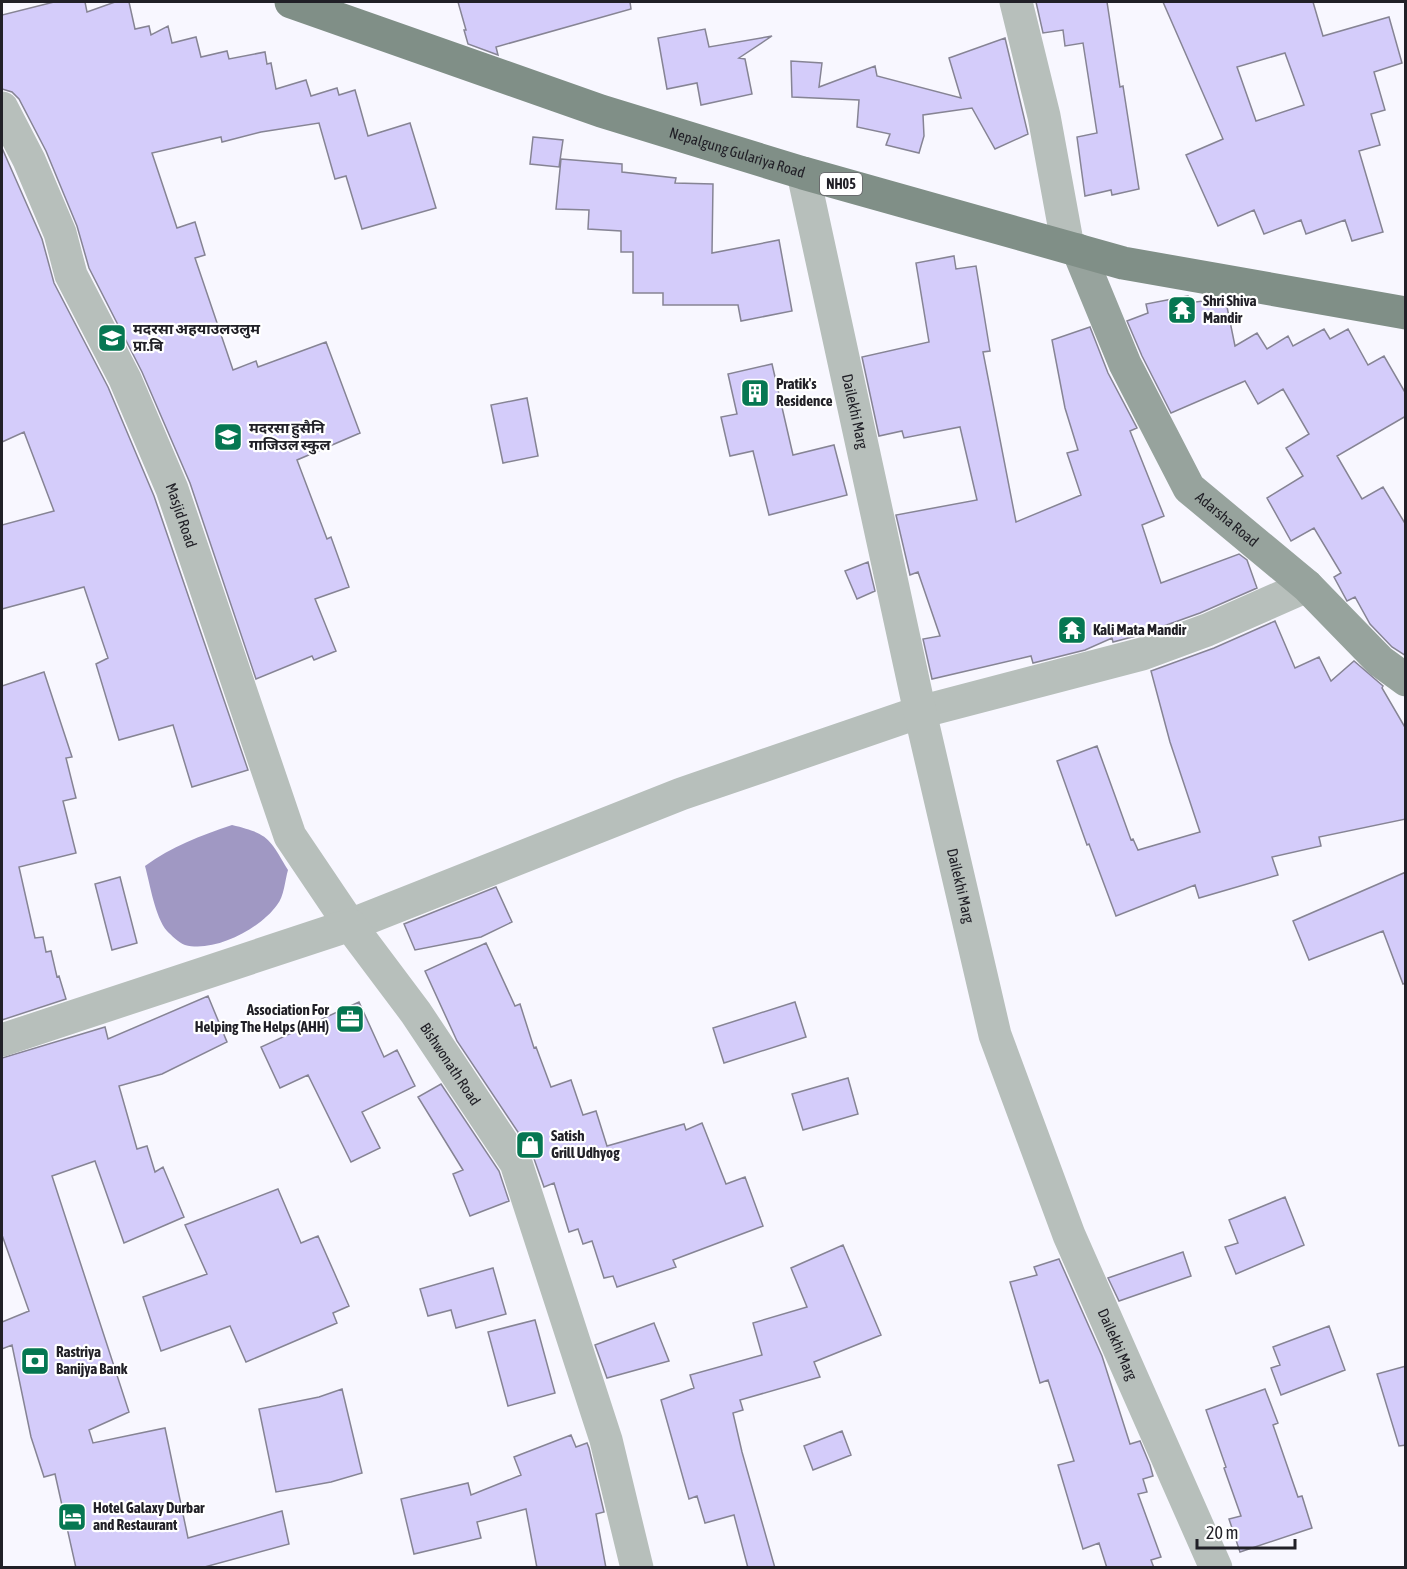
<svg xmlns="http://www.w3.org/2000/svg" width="1407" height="1569" font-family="'Asap Condensed','Noto Sans Devanagari',sans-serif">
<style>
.water{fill:#a098c3}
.building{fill:#d4ccfa;stroke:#868494;stroke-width:1.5;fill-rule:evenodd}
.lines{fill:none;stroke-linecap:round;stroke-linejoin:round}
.minor{stroke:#b7bfbb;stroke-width:33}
.secondary{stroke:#97a39d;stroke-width:33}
.primary{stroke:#808f87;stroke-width:33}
.labels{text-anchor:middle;stroke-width:4.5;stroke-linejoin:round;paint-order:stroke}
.shield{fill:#fff;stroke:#646368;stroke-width:1.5}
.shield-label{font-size:14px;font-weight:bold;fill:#212027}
.street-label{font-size:15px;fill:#212027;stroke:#fff}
.poi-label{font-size:15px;font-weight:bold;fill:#212027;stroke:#fff;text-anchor:start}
</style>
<rect width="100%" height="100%" fill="#f8f7ff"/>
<path class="water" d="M232,825C269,834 269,838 288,870C285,880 284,897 277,905C260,929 214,953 185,945C179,943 171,935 167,931C155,917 150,884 145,866C172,846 200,836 232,825Z"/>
<path class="building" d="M54,2H85L87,12L115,2H129L135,29L149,26L151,35L168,26L172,43L196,37L201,57L227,51L229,59L265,52L267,64L271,63L276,89L306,80L311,96L337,88L339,95L355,90L368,136L410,123L436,208L362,229L346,176L335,179L319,123L261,132L222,142L221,137L152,153L177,228L195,222L205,255L195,258L233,370L256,361L258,367L326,342L360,433L297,460L327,539L331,537L349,587L315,599L336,651L314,660L312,656L256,679L190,483L142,372L89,268L77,226L46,151L19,99L12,92L2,89V15Z
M458,2H630L631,9L496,47L498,55L468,44L464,30H466Z
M1036,2H1107L1120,87L1123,86L1139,189L1112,195L1111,190L1085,196L1077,137L1097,133L1083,43L1065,46L1063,30L1043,33Z
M1163,2H1313L1323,36L1389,17L1402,63L1374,72L1385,110L1371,114L1380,145L1359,151L1383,232L1352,241L1345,220L1306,234L1301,220L1264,234L1254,210L1218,226L1186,155L1223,139ZM1285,53L1304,105L1256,121L1237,67Z
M705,29L709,47L772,36L739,58L745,59L752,94L701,105L697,83L667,89L658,38Z
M1005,38L1028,134L995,149L972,108L923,115L924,136L919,153L886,145L890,134L857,127L859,100L792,97L791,61L822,63L819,87L875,66L877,76L961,98L949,58Z
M533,137L563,140L559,167L530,164Z
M2,148L42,239L54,283L108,387L154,496L248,770L192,787L173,725L119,740L96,664L108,658L84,587L2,609V525L54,511L24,432L2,442Z
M561,159L622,164V172L676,178L675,183L713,184L712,253L779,240L792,311L741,321L738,305H663V293H633V252H621V231L588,229L589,210L556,209Z
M954,256L956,269L976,266L990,351L983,352L1016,522L1081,495L1067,453L1078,450L1065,408L1052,340L1090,327L1108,373L1137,428L1130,431L1164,516L1142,525L1161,583L1239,554L1247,560L1257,588L1200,613L1136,636L1113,642L1112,638L1085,650L1033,663L1031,656L932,679L923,639L940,636L918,572L910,575L896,515L977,500L960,427L904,438L902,431L879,436L862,357L929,342L916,263Z
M1188,296L1189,303L1210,300L1226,302L1235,346L1257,333L1267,349L1288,336L1293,346L1324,329L1330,339L1348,329L1368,365L1384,356L1406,394V416L1337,456L1362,499L1383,487L1406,525V656L1392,647L1370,624L1355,597L1347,601L1334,577L1341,573L1314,528L1291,541L1267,498L1303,476L1286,448L1309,434L1283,389L1258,404L1245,381L1171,413L1142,356L1127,321L1148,313L1146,304Z
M772,364L793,455L834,445L847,495L769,515L753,451L730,456L721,417L737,414L728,374Z
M527,398L538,456L503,463L491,405Z
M868,562L875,591L857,599L845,571Z
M1275,621L1295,668L1319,657L1331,681L1354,661L1383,686L1382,688L1406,729V819L1319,837L1321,846L1272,857L1278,875L1199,898L1195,885L1116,916L1089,844L1087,845L1057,761L1097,746L1131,840L1133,839L1138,850L1200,832L1170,742L1151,671L1214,648Z
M44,672L72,757L66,758L76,798L63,801L76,853L19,867L35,938L43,937L46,952L51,951L57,977L59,976L66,999L2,1020V686Z
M1406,872V983L1403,984L1383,931L1309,960L1293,921Z
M120,877L137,943L112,950L95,884Z
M496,887L512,922L481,937L415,950L404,924Z
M486,943L515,1006L520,1004L534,1048L536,1047L551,1087L571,1080L583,1115L596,1111L607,1146L684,1124L686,1130L702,1123L726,1184L745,1177L763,1226L673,1260L676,1267L617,1287L613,1276L604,1278L592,1241L583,1244L578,1229L569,1232L554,1183L544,1187L532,1153L457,1041L425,971Z
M208,996L227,1042L162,1074L119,1086L137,1149L147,1146L155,1172L163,1167L184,1217L124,1243L95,1161L52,1176L129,1412L89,1430L93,1443L165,1428L188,1538L282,1511L289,1544L201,1568H76L55,1474L44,1477L31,1437L12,1345L2,1349V1322L29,1311L2,1235V1058L105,1027L108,1039Z
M359,1002L384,1057L397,1050L415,1086L362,1112L380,1148L351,1162L308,1075L280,1088L261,1047Z
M795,1002L806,1037L724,1063L713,1028Z
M848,1078L858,1114L803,1130L792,1094Z
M441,1084L499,1171L509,1201L470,1216L453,1174L463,1170L418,1097Z
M278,1189L301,1243L318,1236L349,1306L333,1313L337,1323L246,1362L230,1326L161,1351L143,1297L207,1274L185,1225Z
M1285,1197L1304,1245L1236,1274L1225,1247L1238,1243L1229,1220Z
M843,1245L881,1335L814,1362L820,1377L740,1400L743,1410L733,1413L742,1452L775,1568H748L734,1515L705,1523L697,1496L689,1499L661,1400L694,1388L690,1375L762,1355L753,1323L807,1307L791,1268Z
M1183,1252L1191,1276L1119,1301L1108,1278Z
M1059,1259L1102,1356L1130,1444L1140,1441L1150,1465L1153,1476L1143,1479L1147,1492L1138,1494L1161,1557L1151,1560L1154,1568H1107L1099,1543L1083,1549L1058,1465L1074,1461L1048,1380L1040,1383L1010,1282L1037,1275L1034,1267Z
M493,1268L506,1314L456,1328L451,1310L428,1316L420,1289Z
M535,1320L555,1393L508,1406L488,1332Z
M654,1323L669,1361L607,1378L595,1345Z
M1329,1326L1345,1370L1281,1395L1271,1368L1280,1365L1273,1347Z
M1406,1366V1445L1399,1446L1377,1374Z
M342,1389L362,1473L331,1482L276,1492L259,1409L319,1397Z
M1265,1389L1278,1423L1273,1425L1298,1497L1302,1496L1312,1528L1240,1552L1229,1519L1241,1516L1224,1468L1226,1467L1206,1410Z
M842,1431L851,1455L813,1470L804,1446Z
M571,1435L576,1447L587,1443L589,1448L604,1512L596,1514L606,1568H537L526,1509L477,1522L481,1538L414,1554L401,1499L468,1483L471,1495L521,1475L514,1457Z"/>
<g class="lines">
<g class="minor">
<path d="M1016,2L1044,116L1068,247"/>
<path id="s1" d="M2,108L29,160L60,233L71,275L125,379L172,489L290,836L350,925L681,794L920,712L1142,654L1207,630L1307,586"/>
<path id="s2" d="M803,173L920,712L995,1035L1069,1235L1216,1568"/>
<path id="s3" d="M2,1040L350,925L416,1013L516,1163L606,1440L637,1568"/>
</g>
<path class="secondary" id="s4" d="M1078,250L1125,364L1189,488L1307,586L1380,661L1406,680"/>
<path class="primary" id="s5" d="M291,2L601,111L803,173L1123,263L1406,313"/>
</g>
<defs>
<g id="temple-square" transform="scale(1.5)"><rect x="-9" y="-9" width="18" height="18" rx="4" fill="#067752" stroke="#fff"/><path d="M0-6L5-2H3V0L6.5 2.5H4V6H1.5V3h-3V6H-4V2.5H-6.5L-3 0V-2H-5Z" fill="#fff"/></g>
<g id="school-square" transform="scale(1.5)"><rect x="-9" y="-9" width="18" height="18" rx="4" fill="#067752" stroke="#fff"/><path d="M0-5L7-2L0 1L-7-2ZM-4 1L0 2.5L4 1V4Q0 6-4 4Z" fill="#fff"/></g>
<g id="building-square" transform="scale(1.5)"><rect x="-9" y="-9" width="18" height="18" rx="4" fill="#067752" stroke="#fff"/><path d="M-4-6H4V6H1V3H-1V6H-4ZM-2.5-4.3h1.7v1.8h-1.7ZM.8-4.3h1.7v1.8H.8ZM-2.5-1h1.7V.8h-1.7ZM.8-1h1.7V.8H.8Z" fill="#fff"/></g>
<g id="office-square" transform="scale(1.5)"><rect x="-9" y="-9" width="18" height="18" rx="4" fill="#067752" stroke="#fff"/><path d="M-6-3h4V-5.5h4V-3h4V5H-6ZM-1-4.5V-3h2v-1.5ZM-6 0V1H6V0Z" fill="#fff"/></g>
<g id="shop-square" transform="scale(1.5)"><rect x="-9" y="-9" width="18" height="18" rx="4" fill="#067752" stroke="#fff"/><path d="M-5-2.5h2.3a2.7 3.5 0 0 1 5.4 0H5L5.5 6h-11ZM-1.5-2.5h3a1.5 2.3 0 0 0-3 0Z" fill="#fff"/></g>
<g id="bank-square" transform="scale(1.5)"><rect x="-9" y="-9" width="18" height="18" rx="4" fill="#067752" stroke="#fff"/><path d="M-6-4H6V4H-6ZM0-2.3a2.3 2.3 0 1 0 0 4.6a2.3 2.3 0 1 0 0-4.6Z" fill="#fff"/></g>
<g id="hotel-square" transform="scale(1.5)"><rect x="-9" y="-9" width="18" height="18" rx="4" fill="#067752" stroke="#fff"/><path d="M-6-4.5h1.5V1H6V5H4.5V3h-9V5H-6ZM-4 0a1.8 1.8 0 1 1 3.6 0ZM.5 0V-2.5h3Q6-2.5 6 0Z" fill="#fff"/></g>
</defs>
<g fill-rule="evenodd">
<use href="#temple-square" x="1182" y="310"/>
<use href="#school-square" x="112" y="338"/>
<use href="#building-square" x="755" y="393"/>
<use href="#school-square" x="228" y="437"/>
<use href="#temple-square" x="1072" y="630"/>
<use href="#office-square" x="350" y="1019"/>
<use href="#shop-square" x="530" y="1145"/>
<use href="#bank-square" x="35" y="1361"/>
<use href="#hotel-square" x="72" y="1517"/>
</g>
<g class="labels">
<rect class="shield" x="820" y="173" width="42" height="22" rx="4.5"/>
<g class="shield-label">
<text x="841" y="189">NH05</text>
</g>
<g class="street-label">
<text dy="5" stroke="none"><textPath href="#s5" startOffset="471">Nepalgung Gulariya Road</textPath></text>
<text dy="5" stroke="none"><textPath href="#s2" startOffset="244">Dailekhi Marg</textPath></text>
<text dy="5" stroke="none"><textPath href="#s1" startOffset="446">Masjid Road</textPath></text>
<text dy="5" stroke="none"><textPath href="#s4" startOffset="312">Adarsha Road</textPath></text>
<text dy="5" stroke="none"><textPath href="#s2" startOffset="730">Dailekhi Marg</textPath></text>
<text dy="5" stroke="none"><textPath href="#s3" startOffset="538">Bishwonath Road</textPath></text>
<text dy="5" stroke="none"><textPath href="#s2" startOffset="1216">Dailekhi Marg</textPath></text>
</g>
<g class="poi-label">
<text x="1203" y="306">Shri Shiva<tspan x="1203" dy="17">Mandir</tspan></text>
<text x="133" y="334">मदरसा अहयाउलउलुम<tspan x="133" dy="17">प्रा.बि</tspan></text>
<text x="776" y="389">Pratik's<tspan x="776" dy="17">Residence</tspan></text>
<text x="249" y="433">मदरसा हुसैनि<tspan x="249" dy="17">गाजिउल स्कुल</tspan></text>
<text x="1093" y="635">Kali Mata Mandir</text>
<text x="329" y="1015" text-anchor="end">Association For<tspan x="329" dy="17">Helping The Helps (AHH)</tspan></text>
<text x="551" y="1141">Satish<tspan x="551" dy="17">Grill Udhyog</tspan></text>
<text x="56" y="1357">Rastriya<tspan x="56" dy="17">Banijya Bank</tspan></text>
<text x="93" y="1513">Hotel Galaxy Durbar<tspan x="93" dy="17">and Restaurant</tspan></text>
</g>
</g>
<rect width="1407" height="1569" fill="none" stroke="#212027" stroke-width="6"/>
<path d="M1197 1539v9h98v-9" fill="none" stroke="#212027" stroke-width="3"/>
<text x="1206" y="1539" font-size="18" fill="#212027" stroke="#ffffff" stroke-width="4.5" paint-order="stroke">20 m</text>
</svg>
